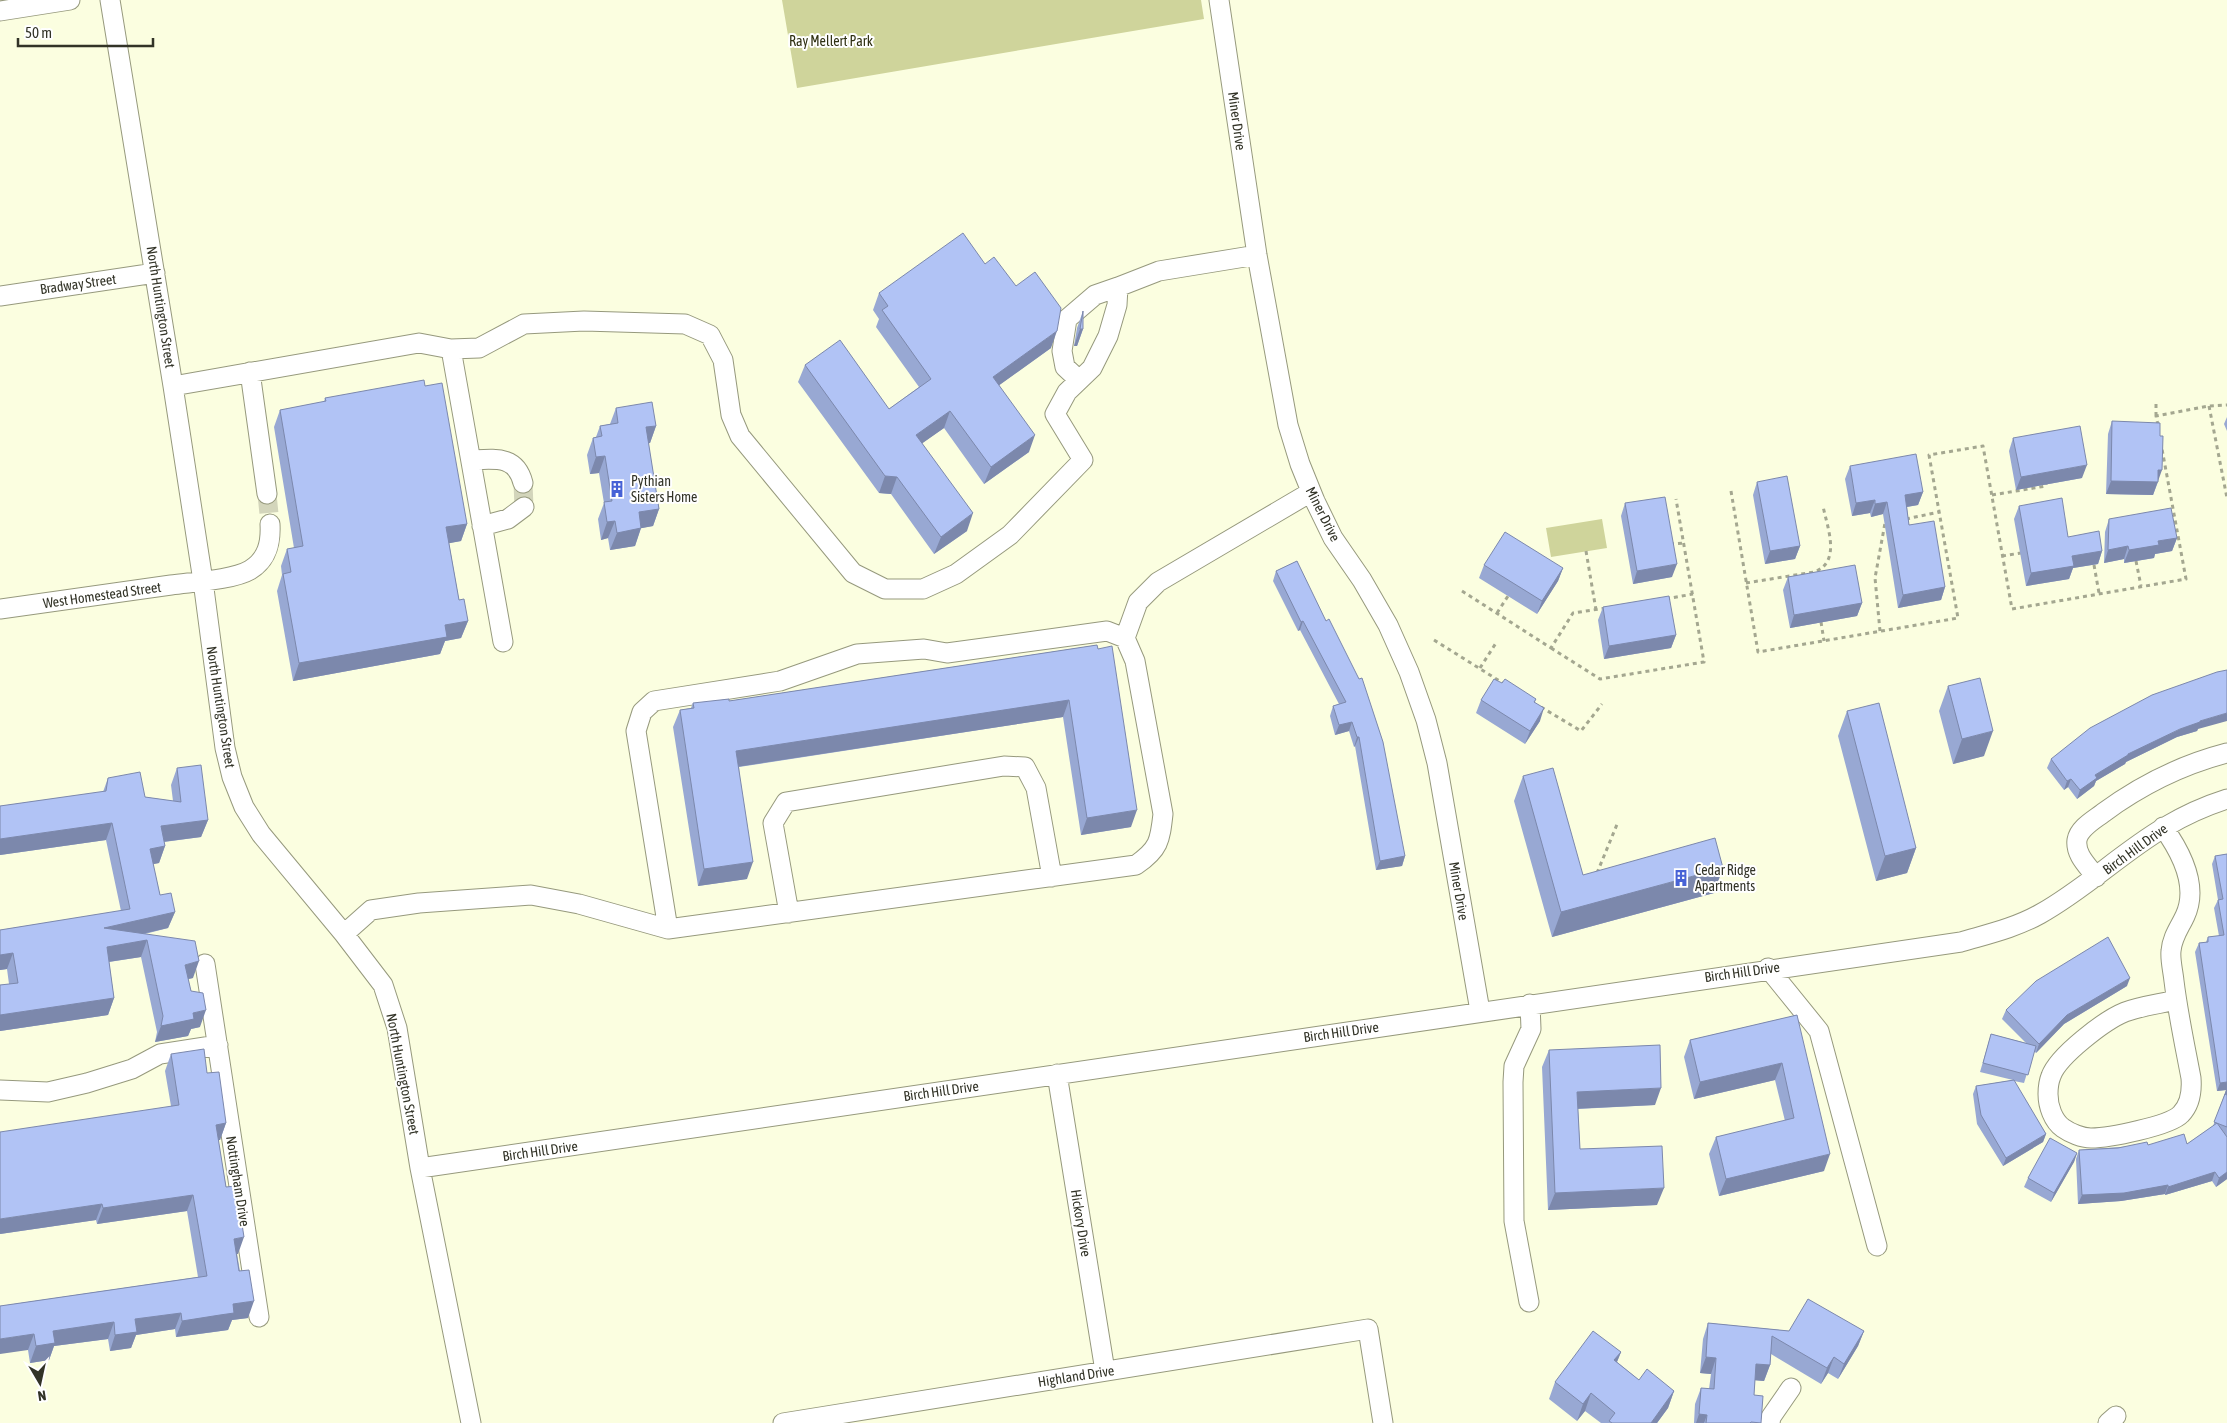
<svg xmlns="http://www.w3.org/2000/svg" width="2227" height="1423" font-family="'Asap Condensed',sans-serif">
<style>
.green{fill:#cfd49b}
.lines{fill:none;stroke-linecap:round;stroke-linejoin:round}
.minor-tunnel{stroke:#d3d5bb;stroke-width:19;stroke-dasharray:19 9;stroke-linecap:butt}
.minor-casing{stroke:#96997d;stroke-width:21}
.path{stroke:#a4a790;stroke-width:3;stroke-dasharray:4 4;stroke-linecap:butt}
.minor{stroke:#fff;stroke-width:19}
.wall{fill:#98a8d3}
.shaded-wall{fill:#7c88ac}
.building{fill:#b1c3f5;stroke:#7c88ac}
.labels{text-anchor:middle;stroke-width:4;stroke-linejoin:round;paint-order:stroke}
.park-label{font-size:14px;fill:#2f3012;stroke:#fff}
.street-label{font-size:14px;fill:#323327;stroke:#fff}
.poi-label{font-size:14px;fill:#323327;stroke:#fff;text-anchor:start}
</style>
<rect width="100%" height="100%" fill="#fbfee0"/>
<path class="green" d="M782,0H1201L1204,19L797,88Z
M1602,519L1607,548L1551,557L1546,528Z"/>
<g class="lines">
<path class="minor-tunnel" d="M523,483L524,507
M267,494L270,524"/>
<g class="minor-casing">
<path id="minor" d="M110,0L173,386L203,581L225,748L232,777L244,807L261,834L344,934L383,985L397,1028L420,1168L471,1423
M1219,0L1257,255L1288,425L1300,464L1315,501L1333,538L1362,580L1388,625L1409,672L1426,720L1437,763L1480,1011
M0,11L70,0
M0,296L155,273
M451,349L503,642
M250,372L267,494
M1079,380L1065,367L1062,351L1067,319L1095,295L1118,287
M173,386L419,343L451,349L479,348L524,324L584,321L685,324L710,335L723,360L731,415L740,436L853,573L885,589H923L956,574L1010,535L1083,460L1055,414L1067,392L1092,368L1108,336L1117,305L1118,287L1159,271L1257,255
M471,460C495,459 516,455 523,483
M482,526L508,519L524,507
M0,609C57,601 114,593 171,585C192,582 233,580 250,570C268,559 271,542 270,524
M1125,638L1138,602L1158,582L1311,492
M2163,827C2181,852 2199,886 2185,916C2180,927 2172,937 2171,951C2170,960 2173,971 2174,981C2178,1014 2185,1046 2191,1078C2192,1091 2191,1104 2181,1114C2170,1126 2108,1138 2091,1138C2082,1138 2070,1133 2063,1128C2053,1121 2048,1106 2048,1094C2048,1088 2049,1081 2051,1076C2058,1056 2105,1020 2125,1012C2141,1006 2159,1004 2176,1000
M2096,877C2088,866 2075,855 2077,840C2079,828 2094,820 2103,813C2141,785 2181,765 2227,753
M789,913L773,823L786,802L1004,766L1025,767L1036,788L1052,877
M344,934L371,910L419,903L531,895L579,904L668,929L1136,865C1159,849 1160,841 1163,814L1135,661L1125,638L1107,631L947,653L924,649L857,654L780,681L654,701L642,712L636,731L668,929
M205,964L259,1317
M1768,968L1819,1031L1877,1246
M1057,1074L1105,1371
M0,1090L48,1092L87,1083L132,1069L160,1054L218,1045
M420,1168L1961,942C1988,934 2015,928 2040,914C2085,889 2121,853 2165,827C2185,815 2205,806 2227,799
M1529,1302L1514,1221L1513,1082L1514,1066L1531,1029L1530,1004
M783,1423L1368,1329L1383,1423
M1770,1423L1771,1417L1791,1388
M2108,1423L2116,1416"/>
</g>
<path class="path" d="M2209,406L2227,498
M2156,416V400
M2158,425L2156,416L2209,406L2227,405
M1731,491L1758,652L1958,618L1929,455L1983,446L2012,609L2186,579L2162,449
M1992,495L2046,486V484
M1906,519L1939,512
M1670,544L1684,543
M1586,551L1596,610
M2002,556L2021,553
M2136,561L2141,586
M2094,565L2099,593
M1746,583L1814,572C1842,562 1827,527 1823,506
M1462,591L1551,648L1573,613L1606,608
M1666,599L1693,594
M1497,613L1508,596
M1821,622L1824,641
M1880,631L1875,578L1885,523
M1434,640L1506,685
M1551,648L1600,679L1704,662L1676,499
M1480,668L1496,643
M1541,707L1581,731L1602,704
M1597,873L1618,822"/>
<use href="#minor" class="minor"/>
</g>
<path class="wall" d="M985,264L1051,348L999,385L1029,452L984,484L944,428L922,443L967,531L934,554L891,494L879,493L798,382L805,365L889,409L919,387L876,327L879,319L873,310L879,293Z
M1083,311V329L1077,346H1074L1077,328Z
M425,386L467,524L461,541L449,543L459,600L468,621L461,638L445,641L440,654L293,681L277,591L282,575L281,566L287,549L294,548L274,427L280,410L324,402L325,398Z
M616,408L656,426L650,443H648L659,509L653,526L641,528L635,546L610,550L608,538L601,540L598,519L604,503L599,473L590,474L587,455L593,438L596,437L600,426L610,424Z
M2227,417V431L2224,424Z
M2112,421L2160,436L2158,482L2153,495L2106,494L2108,434Z
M2013,438L2082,478L2016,490L2009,451Z
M1850,466L1923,492L1918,505L1907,507L1909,525L1945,587L1941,600L1898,608L1883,514L1871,517L1870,513L1852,516L1845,479Z
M1757,482L1800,546L1795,559L1765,564L1753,495Z
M1625,503L1672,577L1633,584L1621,516Z
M2019,506L2068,537L2102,551L2098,564L2073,568L2069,579L2026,586L2014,519Z
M2109,519L2177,538L2172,551L2155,554L2154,558L2124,563V559L2104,563L2105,532Z
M1297,561L1405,856L1402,866L1376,870L1355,746L1354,747L1349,731L1335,735L1330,716L1333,706L1339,704L1300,630L1298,631L1273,581L1276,571Z
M1484,565L1563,568L1558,581L1537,614L1479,578Z
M1788,577L1862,603L1857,616L1790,628L1783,590Z
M1603,607L1676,635L1671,648L1604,659L1598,620Z
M1097,645L1131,827L1081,835L1063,717L739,767L747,879L698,886L673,727L680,710L691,708L693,703L729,701Z
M1502,683L1536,699L1535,702L1540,721L1525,744L1476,713L1481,700Z
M1948,686L1984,756L1953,764L1939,711Z
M1847,711L1916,848L1907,873L1876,881L1838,736Z
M2198,729L2197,731L2177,737L2126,762L2125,764L2096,781L2094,786L2077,799L2068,787L2064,790L2047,768L2051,759Z
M177,768L208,820L201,837L164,842L165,846L159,863L153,864L160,895L175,912L168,928L145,934L193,978L188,979L200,1027L191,1029L188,1036L155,1042L157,1032L141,957L109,962L114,998L108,1015L0,1031V985L9,984L7,969L0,970V930L121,911L106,840L0,855V806L103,792L108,778L145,797L173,801L171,785Z
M1523,776L1583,875L1714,893L1552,937L1514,801Z
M2227,854V1137L2226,1136L2227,1179L2216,1187L2212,1181L2165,1195V1194L2121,1201L2078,1204L2076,1159L2079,1150L2148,1145L2187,1144L2213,1126L2226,1090L2217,1091L2195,952L2199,943L2206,942L2208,937L2219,936L2214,908L2218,900L2212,864L2215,856Z
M2127,986L2064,1024L2036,1053L2034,1051L2024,1083L2014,1081L2046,1134L2043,1142L2003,1166L1977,1124L1973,1094L1976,1086L2013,1080L1980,1072L1991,1034L2026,1043L2002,1019L2006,1010Z
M1797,1015L1824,1171L1719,1196L1709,1154L1716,1137L1785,1121L1775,1080L1694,1099L1684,1057L1690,1040Z
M1549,1050L1655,1105L1578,1109L1580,1149L1657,1205L1548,1210L1542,1067Z
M171,1054L207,1073L226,1123L220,1140H218L238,1254H237L248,1318L232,1320L228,1330L214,1332L176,1337L175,1329L136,1335L131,1348L110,1351L108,1339L54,1346L49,1360L30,1363L28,1350L0,1306L198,1277L187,1211L97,1224L96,1220L0,1234L171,1106L165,1071Z
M2077,1153L2074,1162L2051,1202L2024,1187L2028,1178Z
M1708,1323L1789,1331H1864L1858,1346L1838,1379L1828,1373L1821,1384L1771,1354L1770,1365L1764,1381L1755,1380L1754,1395L1761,1423H1694L1695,1404L1701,1388L1709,1389L1711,1374L1700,1373L1703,1339Z
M1621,1352L1617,1362L1639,1380L1674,1391L1668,1408L1657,1423H1601L1585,1411L1577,1421L1549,1399L1555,1382Z"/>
<path class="shaded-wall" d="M1080,329H1083L1077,346H1074Z
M1057,331L1051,348L987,394L993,377Z
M950,411L944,428L910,452L916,435Z
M656,426L650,443L639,445L646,427Z
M1035,435L1029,452L984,484L991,467Z
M605,456L599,473L590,474L596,457Z
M2087,465L2082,478L2016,490L2021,477Z
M2158,470H2162L2153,495L2106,494L2111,481Z
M885,476L897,477L891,494L879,493Z
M1923,492L1918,505L1900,508L1905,495Z
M1875,500L1870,513L1852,516L1856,503Z
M1887,502L1883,514L1871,517L1875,504Z
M659,509L653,526L632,530L639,512Z
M973,513L967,531L934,554L941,537Z
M615,521L608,538L601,540L607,522Z
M467,524L461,541L440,545L446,527Z
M641,528L635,546L610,550L617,533Z
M2177,538L2172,551L2155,554L2154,558L2124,563L2129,550L2158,541Z
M1800,546L1795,559L1765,564L1770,551Z
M2128,546L2124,559L2104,563L2108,550Z
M2102,551L2098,564L2073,568L2069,579L2026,586L2031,573L2072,556Z
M1677,564L1672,577L1633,584L1637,571Z
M1563,568L1558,581L1537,614L1542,601Z
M1945,587L1941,600L1898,608L1903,595Z
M1862,603L1857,616L1790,628L1794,615Z
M468,621L461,638L445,641L440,654L293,681L299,663L445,625Z
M1303,621L1300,630L1298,631L1301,622Z
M1676,635L1671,648L1604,659L1609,646Z
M1069,700L1063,717L730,768L736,751Z
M1544,708L1540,721L1525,744L1530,731Z
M2227,713V721L2198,729L2197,731L2177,737L2126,762L2125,764L2096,781L2094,786L2077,799L2080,790L2095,775L2128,754L2180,729L2200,721Z
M1352,722L1349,731L1335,735L1339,725Z
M1993,731L1984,756L1953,764L1962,739Z
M1357,737H1359L1355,746L1354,747Z
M2071,779L2068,787L2064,790L2067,781Z
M1137,810L1131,827L1081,835L1087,818Z
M208,820L201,837L154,843L161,826Z
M112,823L106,840L0,855V839Z
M165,846L159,863L144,866L150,849Z
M1916,848L1907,873L1876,881L1885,856Z
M1405,856L1402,866L1376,870L1380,861Z
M753,862L747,879L698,886L704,869Z
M1723,868L1714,893L1552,937L1561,912Z
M175,912L168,928L98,944L104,928Z
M147,940L141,957L101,963L107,947Z
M13,953L7,969L0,970V955Z
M199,961L193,978L179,981L185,965Z
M2130,978L2127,986L2064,1024L2036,1053L2039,1044L2067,1015Z
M114,998L108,1015L0,1031V1015Z
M206,1010L200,1027L191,1029L188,1036L155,1042L161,1026L193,1013Z
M1782,1063L1775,1080L1694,1099L1700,1082Z
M2227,1082V1096H2224L2226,1090L2217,1091L2220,1083Z
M1661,1088L1655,1105L1571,1109L1577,1092Z
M226,1123L220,1140L210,1141L216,1125Z
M2046,1134L2043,1142L2003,1166L2006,1158Z
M2077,1153L2074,1162L2051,1202L2054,1193Z
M1830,1154L1824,1171L1719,1196L1726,1179Z
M2215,1172L2212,1181L2165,1195L2168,1187Z
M2227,1172V1179L2216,1187L2219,1178Z
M2168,1185L2165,1194L2121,1201L2078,1204L2082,1195Z
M1664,1188L1657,1205L1548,1210L1555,1193Z
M193,1195L187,1211L97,1224L103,1208Z
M102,1204L96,1220L0,1234V1219Z
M244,1237L238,1254L228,1255L234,1239Z
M254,1301L248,1318L232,1320L228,1330L176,1337L182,1321L233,1304Z
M181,1313L175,1329L136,1335L131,1348L110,1351L115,1335L135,1319Z
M114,1322L108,1339L54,1346L49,1360L30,1363L36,1346L53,1331Z
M1864,1331L1858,1346L1838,1379L1844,1364Z
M34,1334L28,1350L0,1354V1339Z
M1621,1352L1614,1369V1360Z
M1706,1357L1716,1358L1711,1374L1700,1373Z
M1834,1357L1828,1373L1821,1384L1827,1368Z
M1756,1364L1770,1365L1764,1381L1751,1380Z
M1674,1391L1668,1408L1657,1423H1651Z
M1591,1393L1585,1411L1577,1421L1583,1404Z
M1699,1414L1707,1415L1704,1423H1696Z"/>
<path class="building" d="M963,233L985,264L994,257L1016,286L1035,272L1061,308L1057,331L993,377L1035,435L991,467L950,411L916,435L973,513L941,537L897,477L885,476L805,365L840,340L889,409L931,379L882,310L888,306L879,293Z
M1083,311V329H1080Z
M424,380L425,386L442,383L467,524L446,527L459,600L464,599L468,621L445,625L447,637L299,663L283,574L291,572L287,549L303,546L280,410L326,401L325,398Z
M652,402L656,426L646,427L659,509L639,512L641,528L617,533L615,521L607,522L604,502L612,501L605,456L596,457L593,438L602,436L600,426L618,423L616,408Z
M2112,421L2160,423V436H2163L2162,470H2158V482L2111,481Z
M2080,426L2087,465L2021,477L2013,438Z
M1916,454L1923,492L1905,495L1909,525L1934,521L1945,587L1903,595L1887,502L1875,504V500L1856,503L1850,466Z
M1787,476L1800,546L1770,551L1757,482Z
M1665,497L1677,564L1637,571L1625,503Z
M2062,498L2068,537L2099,531L2102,551L2072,556L2074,566L2031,573L2019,506Z
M2171,508L2177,538L2158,541L2159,545L2129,550L2128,546L2108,550L2109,519Z
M1505,532L1563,568L1542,601L1484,565Z
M1297,561L1326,621L1329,619L1359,679L1362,678L1383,742L1405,856L1380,861L1359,737H1357L1352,722L1339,725L1333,706L1346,702L1303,621L1301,622L1276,571Z
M1855,565L1862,603L1794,615L1788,577Z
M1669,596L1676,635L1609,646L1603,607Z
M1097,645L1098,649L1112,646L1137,810L1087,818L1069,700L736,751L753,862L704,869L680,710L694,708L693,703L729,699V701Z
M2227,670V713L2200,721V722L2180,729L2128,754V755L2095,775L2097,778L2080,790L2071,779L2067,781L2051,759L2090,728L2152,695L2217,672Z
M1980,678L1993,731L1962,739L1948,686Z
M1494,679L1502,683L1505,679L1536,699L1534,702L1544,708L1530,731L1481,700Z
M1879,703L1916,848L1885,856L1847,711Z
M201,765L208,820L161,826L165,846L150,849L160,895L171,893L175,912L104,928L195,941L199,961L185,965L191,991L203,993L206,1010L193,1013L194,1019L161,1026L163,1016L147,940L107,947L114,998L0,1015V985L18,983L13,953L0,955V930L130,909L112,823L0,839V806L106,791L108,778L140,772L145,797L181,802L177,768Z
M1553,768L1583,875L1715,838L1723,868L1561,912L1523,776Z
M2227,854V1082L2220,1083L2199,943L2208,942V937L2224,935L2218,900L2223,899L2215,856Z
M2108,937L2130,978L2067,1015L2039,1044L2006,1010L2036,981Z
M1797,1015L1830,1154L1726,1179L1716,1137L1794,1118L1782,1063L1700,1082L1690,1040Z
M1991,1034L2036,1046L2028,1075L1983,1063Z
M1660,1045L1661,1088L1577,1092L1580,1149L1662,1146L1664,1188L1555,1193L1549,1050Z
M204,1049L207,1073L219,1072L226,1123L216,1125L226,1187L236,1186L244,1237L234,1239L239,1271L249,1270L254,1301L233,1304L234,1313L220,1315L182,1321L181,1313L135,1319L137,1332L115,1335L114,1322L53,1331L55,1343L36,1346L34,1334L0,1339V1306L207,1276L193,1195L103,1208L102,1204L0,1219V1132L179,1105L171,1054Z
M2014,1080L2046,1134L2006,1158L1981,1115L1976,1086Z
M2225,1094L2227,1095V1127L2214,1122Z
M2217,1123L2227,1137V1172L2219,1178L2215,1172L2168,1187V1185L2124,1193L2082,1195L2079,1150L2118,1148L2147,1142L2148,1145L2184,1134L2187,1144Z
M2050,1138L2077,1153L2054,1193L2028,1178Z
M1808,1299L1864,1331L1844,1364L1834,1357L1827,1368L1772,1336L1770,1365L1756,1364L1754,1395L1763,1396L1761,1423L1751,1422L1750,1423H1706L1707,1415L1699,1414L1701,1388L1714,1389L1716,1358L1706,1357L1708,1323L1789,1331Z
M1593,1331L1621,1352L1614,1360L1639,1380L1647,1369L1674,1391L1651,1423H1612L1609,1421L1615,1413L1591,1393L1583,1404L1555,1382Z"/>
<defs>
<g id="building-bare" transform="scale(1.35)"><path d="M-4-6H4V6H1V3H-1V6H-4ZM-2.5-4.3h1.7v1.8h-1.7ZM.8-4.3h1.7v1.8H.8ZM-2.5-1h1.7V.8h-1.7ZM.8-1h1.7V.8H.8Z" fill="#4762d6" stroke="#fff" stroke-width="2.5" paint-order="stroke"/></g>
</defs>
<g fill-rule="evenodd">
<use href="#building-bare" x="617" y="489"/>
<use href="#building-bare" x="1681" y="878"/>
</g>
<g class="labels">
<g class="park-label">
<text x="831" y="46">Ray Mellert Park</text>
</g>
<g class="street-label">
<text transform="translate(1237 121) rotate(82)" y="5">Miner Drive</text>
<text transform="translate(78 284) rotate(-8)" y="5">Bradway Street</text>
<text transform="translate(161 307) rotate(81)" y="5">North Huntington Street</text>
<text transform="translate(1323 514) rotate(63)" y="5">Miner Drive</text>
<text transform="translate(102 595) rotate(-8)" y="5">West Homestead Street</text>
<text transform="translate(221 707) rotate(81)" y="5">North Huntington Street</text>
<text transform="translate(2135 849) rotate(-36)" y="5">Birch Hill Drive</text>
<text transform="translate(1459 891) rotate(80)" y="5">Miner Drive</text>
<text transform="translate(1742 972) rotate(-8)" y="5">Birch Hill Drive</text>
<text transform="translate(1341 1032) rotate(-8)" y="5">Birch Hill Drive</text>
<text transform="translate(403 1074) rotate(79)" y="5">North Huntington Street</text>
<text transform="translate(941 1091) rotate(-8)" y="5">Birch Hill Drive</text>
<text transform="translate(540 1151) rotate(-8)" y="5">Birch Hill Drive</text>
<text transform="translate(238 1181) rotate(81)" y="5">Nottingham Drive</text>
<text transform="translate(1081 1223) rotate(81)" y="5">Hickory Drive</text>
<text transform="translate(1076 1376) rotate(-9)" y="5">Highland Drive</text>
</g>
<g class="poi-label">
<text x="631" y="486">Pythian<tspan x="631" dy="16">Sisters Home</tspan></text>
<text x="1695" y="875">Cedar Ridge<tspan x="1695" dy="16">Apartments</tspan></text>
</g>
</g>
<g transform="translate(40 1383) rotate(171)" stroke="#ffffff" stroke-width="4" paint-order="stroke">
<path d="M0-4L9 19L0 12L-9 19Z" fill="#323327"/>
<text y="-8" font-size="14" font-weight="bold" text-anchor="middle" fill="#323327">N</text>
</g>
<path d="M18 38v8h135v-8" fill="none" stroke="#323327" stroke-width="2.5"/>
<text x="25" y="38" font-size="15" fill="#323327" stroke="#ffffff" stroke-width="4" paint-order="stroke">50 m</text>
</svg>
